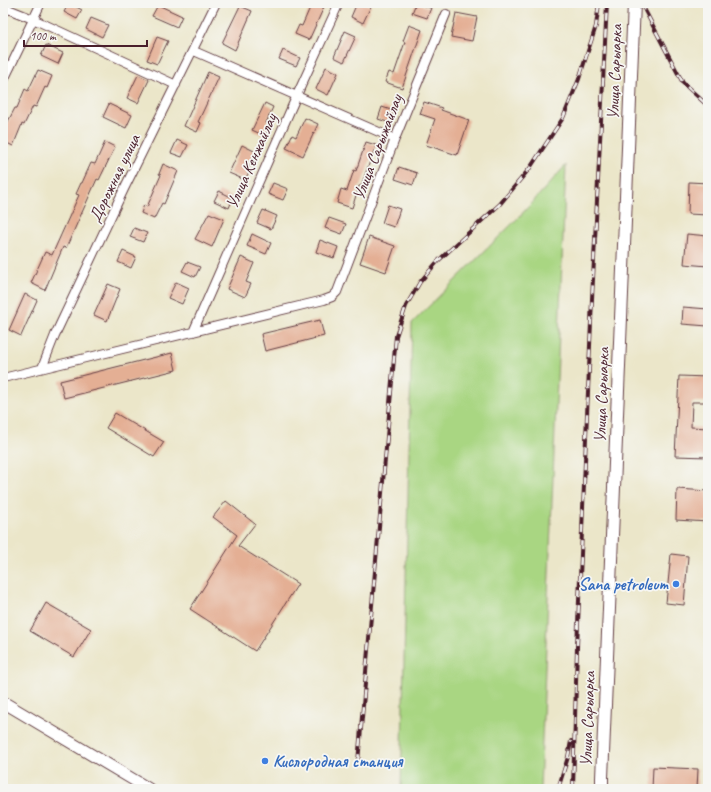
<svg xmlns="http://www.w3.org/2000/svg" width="711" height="792" font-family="Caveat,sans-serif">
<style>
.green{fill:#a9d682;stroke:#7a7a56}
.building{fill:#e4af94}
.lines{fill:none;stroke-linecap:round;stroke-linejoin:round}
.minor-casing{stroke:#623d43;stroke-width:10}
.tertiary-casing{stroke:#623d43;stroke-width:13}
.secondary-casing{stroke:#623d43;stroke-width:14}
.minor{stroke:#fff;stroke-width:8}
.tertiary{stroke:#fff;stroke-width:11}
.secondary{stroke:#fff;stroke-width:12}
.rail-casing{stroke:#4a1f2b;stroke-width:4}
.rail{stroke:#f6f6f2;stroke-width:2.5;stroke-dasharray:8;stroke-linecap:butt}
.shop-dot{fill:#3f7fe0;stroke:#f6f6f2;stroke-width:1.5}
.labels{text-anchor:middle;stroke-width:3.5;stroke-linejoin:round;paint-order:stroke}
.street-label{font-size:17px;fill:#4a1f2b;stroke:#f6f6f2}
.shop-label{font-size:17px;font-weight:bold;fill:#366cbe;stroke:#f6f6f2;text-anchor:end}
</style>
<rect width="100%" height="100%" fill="#f6f6f2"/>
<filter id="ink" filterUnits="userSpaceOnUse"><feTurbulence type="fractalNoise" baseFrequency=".025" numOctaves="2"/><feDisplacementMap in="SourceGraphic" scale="8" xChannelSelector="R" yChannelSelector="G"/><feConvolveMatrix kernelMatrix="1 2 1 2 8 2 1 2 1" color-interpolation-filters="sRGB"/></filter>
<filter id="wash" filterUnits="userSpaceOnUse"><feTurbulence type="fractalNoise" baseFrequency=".012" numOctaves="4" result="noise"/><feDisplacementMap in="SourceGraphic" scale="16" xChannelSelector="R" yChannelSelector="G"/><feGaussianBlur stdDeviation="0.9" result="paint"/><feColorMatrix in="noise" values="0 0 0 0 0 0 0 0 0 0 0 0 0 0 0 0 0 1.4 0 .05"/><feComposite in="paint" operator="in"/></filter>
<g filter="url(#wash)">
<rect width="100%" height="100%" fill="#ebe6c9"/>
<path class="green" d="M566,165L540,789H401L412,323L520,216Z"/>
<g id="blocks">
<path class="building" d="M69,3L82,10L77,19L64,12Z
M312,3H316L324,7L309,40L295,34L299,25L302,26Z
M357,3H364L371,6L363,23L351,17Z
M416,3L431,8L427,18L412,13Z
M158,5L182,16L177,27L152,16Z
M240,6L252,11L235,50L222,43Z
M456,13L477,17L472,41L451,37Z
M91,18L108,25L102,37L86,29Z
M409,25L422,30L402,88L385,82L389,72L394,74L405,42L403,41Z
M345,31L356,36L344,62L334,57Z
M157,37L168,41L157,64L147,60Z
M46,45L63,53L58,64L41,56Z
M283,50L300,58L296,66L279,59Z
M326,67L338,73L328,95L316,89Z
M38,70L52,76L47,88L45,87L36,107L33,106L24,125L22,124L13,146L3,141V131L15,108H17L25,89L28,91Z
M208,72L219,77L198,122L201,123L197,132L184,126Z
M138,75L149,80L138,103L127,98Z
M424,102L442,108L441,110L469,120L457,155L426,145L435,119L420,114Z
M265,103L273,107L266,123L270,125L265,136L252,130Z
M109,104L132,115L126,128L103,117Z
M382,107L394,111L390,123L378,119Z
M305,118L318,124L303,156L286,148L292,135L296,137Z
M177,140L188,145L182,157L171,153Z
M105,142L115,147L99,180L97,179L66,248L63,247L45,290L31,283L45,252L52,255L79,195L76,194L81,183H82L91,163L95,164Z
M366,142L376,145L361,186H359L352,208L337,203L341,189L347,191L354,170L356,171Z
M242,145L256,152L247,171L249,172L245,180L229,173Z
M163,164L178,171L164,204L162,203L154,219L141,213L144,205L147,207L161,175L159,174Z
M399,167L417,173L413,185L395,179Z
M689,182L708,183V215L688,214Z
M273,183L288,189L283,200L268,194Z
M219,191L233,198L229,208L214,201Z
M388,205L400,209L394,227L382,223Z
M263,210L277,216L271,229L257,223Z
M209,213L224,219L212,247L195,239Z
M329,218L346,224L342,234L325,228Z
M134,228L147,233L143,242L130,237Z
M252,234L271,243L266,254L247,246Z
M687,234L708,236V266L684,264Z
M369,237L395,246L386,272L360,263Z
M320,240L338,247L334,258L316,252Z
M123,251L136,257L131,268L118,262Z
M241,257L254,263L246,282L251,284L245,297L227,289Z
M187,262L200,267L195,277L182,271Z
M176,282L189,288L182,304L168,298Z
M108,284L120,289L107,321L94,315Z
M25,294L37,300L21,336L9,330Z
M683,307L708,309V326L682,324Z
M320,320L324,336L265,351L261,334Z
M172,353L176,370L64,398L60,381Z
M679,376L708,377V402H692L691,427L708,428V457L675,456Z
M115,413L164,442L154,457L106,428Z
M677,489L708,491V522L676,520Z
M226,501L255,524L238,546L298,584L255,651L190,609L237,535L213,517Z
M671,554L688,556L684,605L666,603Z
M46,603L91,629L74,657L30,631Z
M653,767L698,769L697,789H652Z"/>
</g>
</g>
<g filter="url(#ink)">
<use href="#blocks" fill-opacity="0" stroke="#623d43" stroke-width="1"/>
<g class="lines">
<g class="minor-casing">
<path id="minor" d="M3,7L33,19L176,85
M194,51L395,139
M3,82L41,3
M193,332L297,95L339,3
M42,368L55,335L124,189L216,3
M3,378L324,300L332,297L337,292L395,139L446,14"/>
</g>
<g class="tertiary-casing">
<path id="tertiary" d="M3,702L149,789"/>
</g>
<g class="secondary-casing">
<path id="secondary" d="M602,789V778L634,3"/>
</g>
<use href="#minor" class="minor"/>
<use href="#tertiary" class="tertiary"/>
<use href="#secondary" class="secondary"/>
<g class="rail-casing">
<path id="rail" d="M641,3L683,83L708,106
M358,762L396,336L406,306L420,282L438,261L500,204L530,168L563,118L579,79L596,26L599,3
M558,789L568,757L571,741
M573,789L577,647L592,299L607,3"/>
</g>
<use href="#rail" class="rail"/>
</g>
</g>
<g class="shop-dot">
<circle cx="676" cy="584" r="4"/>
<circle cx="265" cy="761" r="4"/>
</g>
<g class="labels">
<g class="street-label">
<text transform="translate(614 72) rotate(-88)" y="6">Улица Сарыарка</text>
<text transform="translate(377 147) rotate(-69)" y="6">Улица Сарыжайлау</text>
<text transform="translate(251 161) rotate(-66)" y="6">Улица Кенжайлау</text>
<text transform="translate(114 178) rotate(-64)" y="6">Дорожная улица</text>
<text transform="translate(601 395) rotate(-88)" y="6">Улица Сарыарка</text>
<text transform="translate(587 719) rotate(-88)" y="6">Улица Сарыарка</text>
</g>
<g class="shop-label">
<text x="668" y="590">Sana petroleum</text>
<text x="273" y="767" text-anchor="start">Кислородная станция</text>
</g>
</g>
<rect width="711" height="792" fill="none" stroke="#f6f6f2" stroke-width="16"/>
<path d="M24 40v6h123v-6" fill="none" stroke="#4a1f2b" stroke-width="2"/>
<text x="30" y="40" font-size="12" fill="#4a1f2b" stroke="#f6f6f2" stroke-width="3" paint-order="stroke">100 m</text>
</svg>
